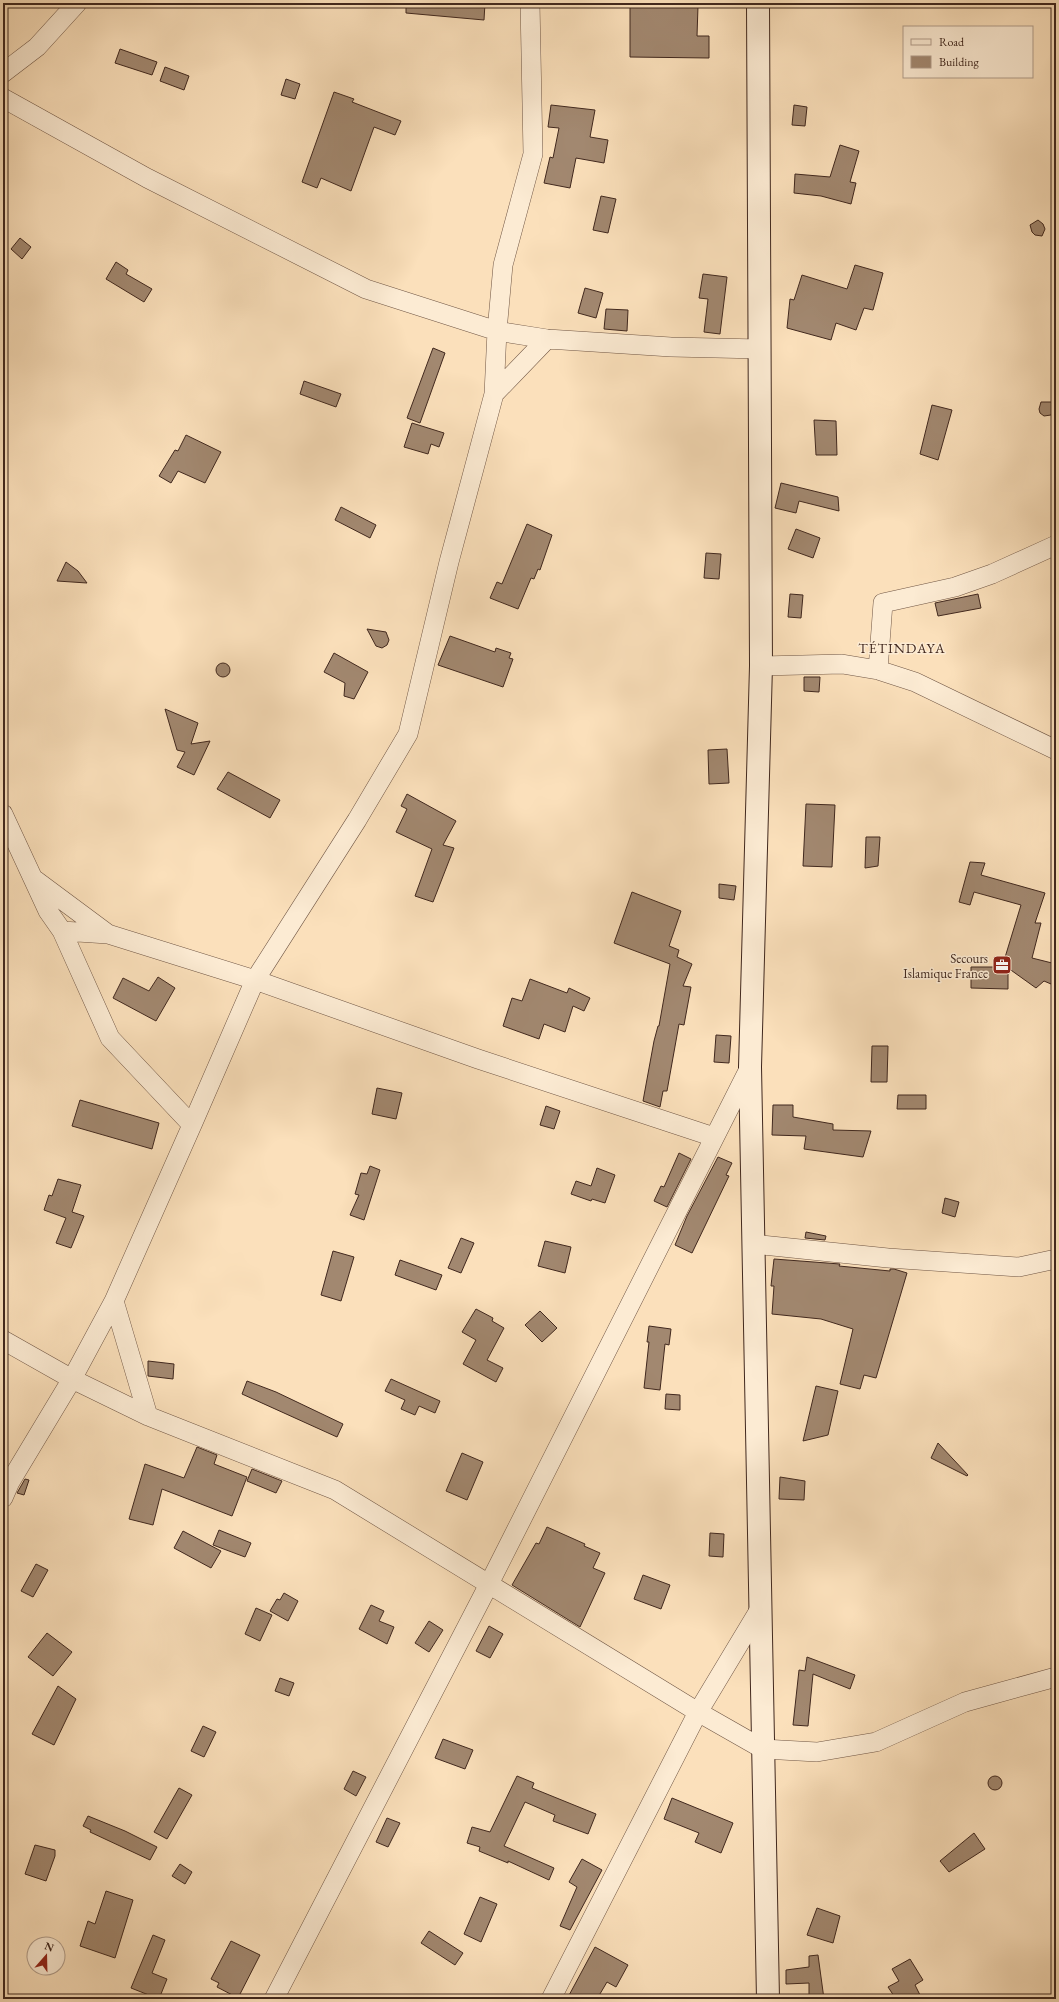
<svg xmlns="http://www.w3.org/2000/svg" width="1059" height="2002" font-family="'EB Garamond',serif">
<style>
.building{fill:#a28870;stroke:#41281e}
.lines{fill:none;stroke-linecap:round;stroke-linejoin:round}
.street-casing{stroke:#705645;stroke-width:20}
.secondary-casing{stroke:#41281e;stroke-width:24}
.street{stroke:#fcebd3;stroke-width:19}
.secondary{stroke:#fcebd3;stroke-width:22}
.labels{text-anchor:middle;stroke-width:3;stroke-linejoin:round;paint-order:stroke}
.poi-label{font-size:13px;fill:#41281e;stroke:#fcebd3;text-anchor:end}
.neighbourhood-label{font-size:14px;letter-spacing:1px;fill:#41281e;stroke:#fcebd3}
</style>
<rect width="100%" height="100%" fill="#fbe0bb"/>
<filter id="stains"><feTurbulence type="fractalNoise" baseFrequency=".005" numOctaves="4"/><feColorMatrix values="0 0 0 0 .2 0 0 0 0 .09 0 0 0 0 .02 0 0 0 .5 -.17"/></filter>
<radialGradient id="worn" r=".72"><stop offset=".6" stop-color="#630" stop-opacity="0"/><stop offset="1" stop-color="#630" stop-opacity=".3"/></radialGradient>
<path class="building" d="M406,3H485L484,20L406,13Z
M630,5L698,6L697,36H709V58L630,57Z
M120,49L157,62L152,75L115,63Z
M165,67L189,76L184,90L160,81Z
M286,79L300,84L295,99L281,95Z
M334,92L354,99L352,102L401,121L395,135L374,127L351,191L321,178L317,188L302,182Z
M551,105L595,110L590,137L608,140L604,163L576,158L570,188L544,183L550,157L553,158L559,128L548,127Z
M794,105L807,107L805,126L792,125Z
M840,145L859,151L850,182L856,183L851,204L821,196L794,193L795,174L830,177Z
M601,196L616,199L608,233L593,230Z
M1038,220L1043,224L1045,229L1042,236L1035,235L1032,232L1030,225Z
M20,238L31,247L22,259L11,249Z
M116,262L128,270L126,274L152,289L144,302L106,279Z
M855,265L883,273L873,310L864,308L856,330L836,323L831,340L787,328L790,299L794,300L802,275L847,289Z
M703,274L727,277L720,334L704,332L708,299L699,298Z
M585,288L603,293L596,318L578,313Z
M606,309L628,310L627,331L604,329Z
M433,348L445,353L420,423L407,418Z
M304,381L341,394L336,407L300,394Z
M1041,402H1055L1051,415L1044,416L1040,413L1039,409Z
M932,405L952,410L938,460L920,454Z
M814,420L836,421L837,455H816Z
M412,423L444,433L439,447L431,444L428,454L404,447Z
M186,435L221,452L205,483L178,471L171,483L159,476L175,450L178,451Z
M781,483L838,497L839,511L799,501L796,513L775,508Z
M341,507L376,525L370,538L335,520Z
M527,524L552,535L540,570L538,569L534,579L531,578L518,609L490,598L497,582L502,584Z
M796,529L820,538L813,558L788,549Z
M706,553L721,554L719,579L704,578Z
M66,562L78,571L87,583L57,581Z
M790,594L803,595L801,618L788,617Z
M978,594L981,608L938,616L935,603Z
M367,629L386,632L389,640L387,645L382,648L376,646Z
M450,636L495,652L496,648L511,653L509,658L513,659L503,687L438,665Z
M334,653L368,672L354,699L344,696L345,683L324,672Z
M216 670a7 7 0 1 1 14 0a7 7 0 1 1-14 0Z
M804,677H820L819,692L804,691Z
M165,709L198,723L191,744L210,741L194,775L177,767L185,752L177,750Z
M727,749L729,783L709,784L708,750Z
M228,772L280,800L270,818L217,789Z
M407,794L456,821L443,845L454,848L433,902L415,896L432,849L396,832L407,809L401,806Z
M806,804L835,805L832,867L803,866Z
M866,837H880L878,866L865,868Z
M970,862L985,863L981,875L1045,893L1035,923H1041L1032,958L1056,964V974L1051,984L1044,981L1036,988L1008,968V989L971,988V967H1008L1003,964L1021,905L974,892L970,905L959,902Z
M719,884L736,886L734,900L719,898Z
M632,892L681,911L669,946L679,950L677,957L692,964L683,986L691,987L684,1025L679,1024L667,1091H663L660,1107L643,1101L654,1041L658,1026H659L670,964L614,943Z
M158,977L175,988L156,1021L113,998L123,978L149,991Z
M530,979L567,993L569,988L590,998L584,1011L573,1006L565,1032L544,1024L539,1039L503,1026L512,998L522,1001Z
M716,1035L731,1036L729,1063L714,1062Z
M872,1046H888L887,1082H871Z
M377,1088L402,1093L396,1119L372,1114Z
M898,1095H926V1109H897Z
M80,1100L159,1123L152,1149L72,1126Z
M773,1105H793V1117L833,1124V1130L871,1131L863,1157L804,1149L806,1136L772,1135Z
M546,1106L560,1111L554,1129L540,1125Z
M679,1153L691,1159L667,1207L654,1201L661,1186L664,1187Z
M718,1157L732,1163L726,1175L729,1176L692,1253L675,1245L687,1216Z
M370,1166L380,1170L364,1220L350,1215L359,1195L355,1194L361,1173L367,1174Z
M597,1168L615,1175L605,1203L592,1199L591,1201L571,1194L576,1181L591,1186Z
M58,1179L81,1185L72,1212L84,1216L71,1248L56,1243L66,1218L44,1210L49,1195L52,1196Z
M945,1198L959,1202L955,1217L942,1213Z
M806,1232L826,1236L825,1240L805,1238Z
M461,1238L474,1243L461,1273L448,1268Z
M545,1241L571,1247L565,1273L538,1266Z
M333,1251L354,1257L341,1301L321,1295Z
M774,1259L840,1264L839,1266L890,1271V1269H894L907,1273L876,1378L864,1375L860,1389L840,1384L853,1329L821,1319L772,1314L774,1286H771Z
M400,1260L442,1275L436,1290L395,1275Z
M476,1309L493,1318L492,1321L504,1328L487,1360L503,1368L496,1382L463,1364L476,1340L462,1332Z
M540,1311L557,1328L542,1342L525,1325Z
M649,1326L671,1329L669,1345L665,1344L660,1390L644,1388L649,1342H647Z
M148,1361L174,1364L173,1379L148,1376Z
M391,1379L440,1401L435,1413L419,1406L415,1415L401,1409L405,1400L385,1391Z
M247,1381L276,1392L343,1424L337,1437L242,1394Z
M816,1386L838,1391L828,1435L803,1441Z
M666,1394L680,1395V1410L665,1409Z
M938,1443L968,1475L967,1476L931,1458Z
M197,1447L217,1455L214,1464L247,1477L232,1516L162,1489L153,1525L129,1519L145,1464L184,1478Z
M462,1453L483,1462L467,1500L446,1491Z
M252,1469L282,1481L276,1493L247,1481Z
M780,1477L805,1481L804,1500L779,1499Z
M25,1479L29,1480L24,1495L17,1493Z
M547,1527L585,1544L584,1546L600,1553L593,1568L605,1573L580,1627L512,1585L536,1543L539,1544Z
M219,1530L251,1543L245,1557L213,1545Z
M183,1531L221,1551L211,1568L174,1548Z
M710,1533L724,1534L723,1557L709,1556Z
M36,1564L48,1570L33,1597L21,1591Z
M643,1575L670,1585L661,1609L634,1599Z
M284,1593L298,1601L288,1621L270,1611L277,1599L280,1600Z
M371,1605L384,1611L379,1621L394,1627L387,1644L359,1629Z
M256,1608L272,1615L260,1641L245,1634Z
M429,1621L443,1630L429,1652L415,1643Z
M489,1626L503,1634L490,1658L476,1651Z
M47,1633L72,1652L53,1676L28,1657Z
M807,1657L855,1675L850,1689L813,1674L808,1726L793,1725L799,1670L805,1671Z
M280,1678L294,1683L289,1696L275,1691Z
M58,1686L76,1699L54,1745L32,1734Z
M203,1726L216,1732L204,1757L191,1751Z
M443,1739L473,1750L465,1769L435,1758Z
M353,1771L366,1777L356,1796L344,1789Z
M988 1783a7 7 0 1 1 14 0a7 7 0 1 1-14 0Z
M517,1776L534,1783L532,1788L596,1814L588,1834L553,1821L555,1815L525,1802L504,1846L554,1868L549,1880L508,1861V1863L479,1851L480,1847L467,1843L472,1827L490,1832Z
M179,1788L192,1795L167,1839L154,1832Z
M672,1798L733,1823L721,1853L695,1842L699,1833L664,1819Z
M88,1816L125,1831L157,1847L150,1860L90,1832L91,1830L83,1826Z
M387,1818L400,1823L388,1847L376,1842Z
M974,1833L985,1849L949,1872L940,1861Z
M35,1845L55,1850V1856L46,1881L25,1874Z
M582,1859L602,1870L570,1930L560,1926L577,1887L569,1882Z
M180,1864L192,1872L185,1884L172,1876Z
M106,1891L133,1900L115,1958L80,1946L88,1921L95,1924Z
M480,1897L497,1904L481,1942L464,1934Z
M817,1908L840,1916L833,1943L807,1935Z
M429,1931L463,1953L455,1965L421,1943Z
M153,1935L165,1940L152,1973L167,1979L159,1999L131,1988Z
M231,1941L260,1955L238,1998L217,1987L219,1983L211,1979Z
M595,1947L628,1965L616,1987L607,1982L597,1999H567Z
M818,1955L824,1999H809V1983L786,1984V1970L809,1967V1956Z
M910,1959L923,1980L915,1985L922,1999H896L888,1987L899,1981L892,1969Z"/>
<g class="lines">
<g class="street-casing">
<path id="street" d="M3,73L37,47L77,3
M3,98L147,178L366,289L497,331L547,339L671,347L760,349
M494,394L547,339
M761,666L842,664L878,670L915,682L1056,750
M878,670L883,603L955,587L992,574L1056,545
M3,814L48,911L62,931L110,1038L192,1125L114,1301L148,1416
M34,879L108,934L62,931
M108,934L255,980L478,1059L714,1137
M192,1125L255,980L357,820L408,734L449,562L494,394L497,331L503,265L533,154L530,3
M753,1244L888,1258L1019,1267L1056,1259
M3,1340L72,1379L148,1416L335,1490L698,1712L763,1749L817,1752L876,1742L965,1702L1056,1677
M3,1498L10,1482L72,1379L114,1301
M274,1999L489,1584L750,1067
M551,1999L698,1712L760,1609"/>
</g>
<g class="secondary-casing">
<path id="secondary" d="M758,3L761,666L750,1067L768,1999"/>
</g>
<use href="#street" class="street"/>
<use href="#secondary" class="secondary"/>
</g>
<defs>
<g id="office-square" transform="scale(1)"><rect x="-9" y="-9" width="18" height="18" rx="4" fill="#8f2418" stroke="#fcebd3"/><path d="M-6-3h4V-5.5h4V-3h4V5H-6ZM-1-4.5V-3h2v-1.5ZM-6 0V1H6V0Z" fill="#fff"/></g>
</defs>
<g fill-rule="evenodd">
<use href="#office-square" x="1002" y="965"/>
</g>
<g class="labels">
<g class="poi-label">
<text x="988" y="963">Secours<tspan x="988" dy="15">Islamique France</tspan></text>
</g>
<g class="neighbourhood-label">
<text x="902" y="653">TÉTINDAYA</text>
</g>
</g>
<rect width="1059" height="2002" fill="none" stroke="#fbe0bb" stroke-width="16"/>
<rect x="4" y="4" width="1051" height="1994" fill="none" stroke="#41281e" stroke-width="2"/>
<rect x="8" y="8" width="1043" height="1986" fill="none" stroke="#41281e"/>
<rect x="903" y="26" width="130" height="52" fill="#fcebd3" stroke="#b19d8b"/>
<rect x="911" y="39" width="20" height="6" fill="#fcebd3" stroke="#b19d8b"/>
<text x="939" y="46" font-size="12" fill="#41281e">Road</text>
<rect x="911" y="56" width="20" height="12" fill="#a28870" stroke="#b19d8b"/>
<text x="939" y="66" font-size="12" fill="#41281e">Building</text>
<g transform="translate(46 1956) rotate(20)"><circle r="19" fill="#fcebd3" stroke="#b19d8b"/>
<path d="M0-3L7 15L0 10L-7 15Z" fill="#8f2418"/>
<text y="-6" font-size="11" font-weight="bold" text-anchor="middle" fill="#41281e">N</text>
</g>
<rect width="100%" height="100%" filter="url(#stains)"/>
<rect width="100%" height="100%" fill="url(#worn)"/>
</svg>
